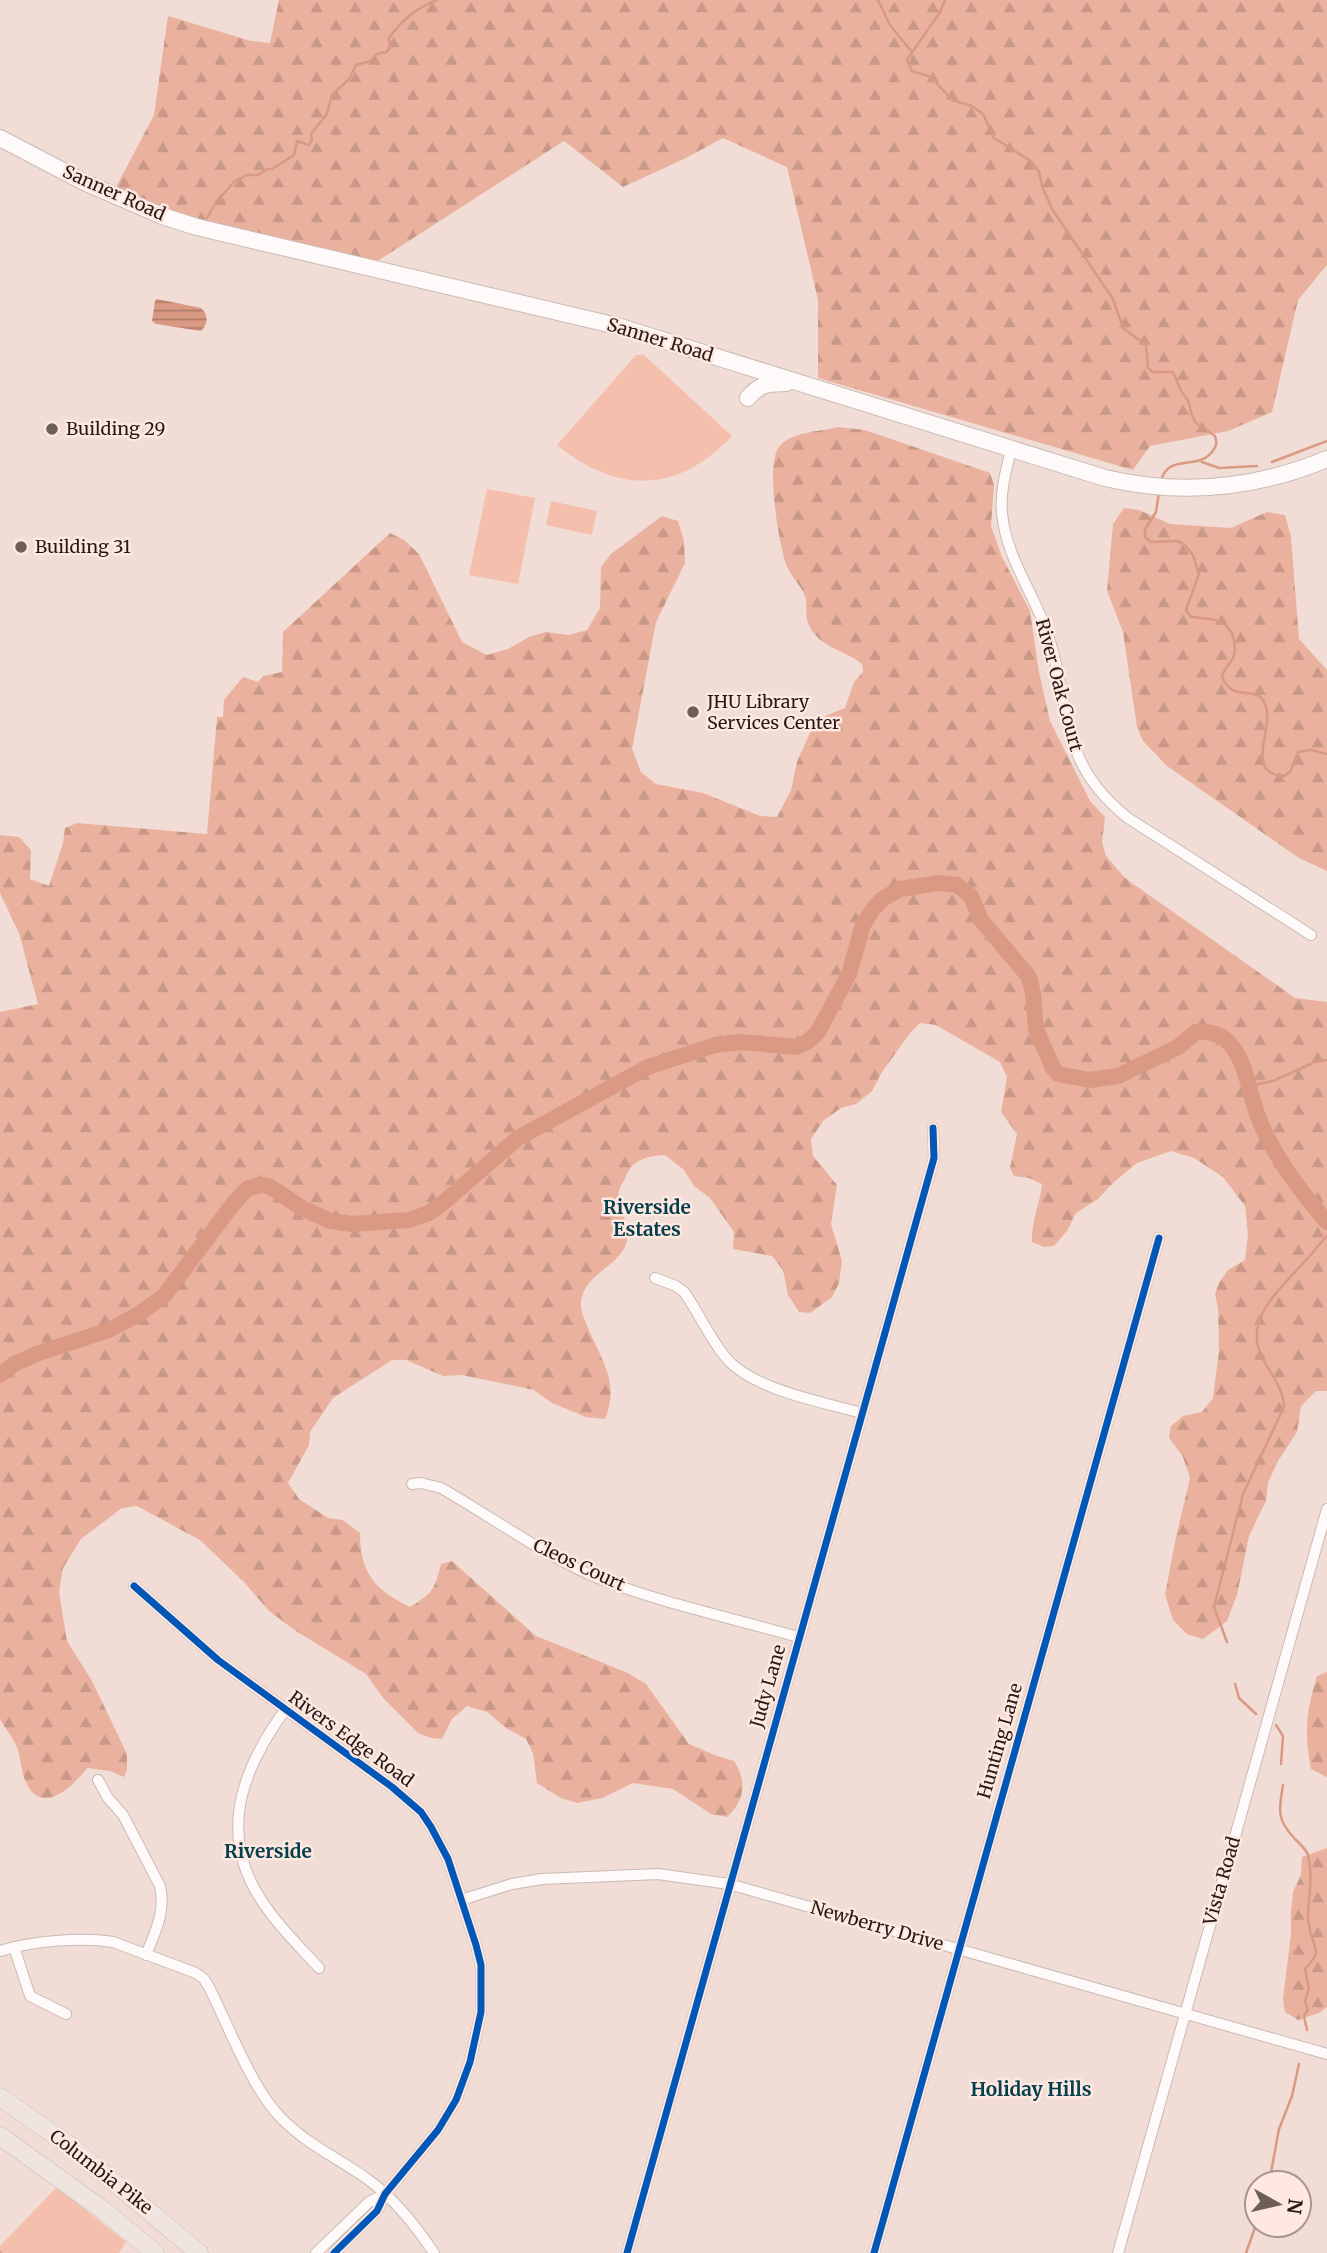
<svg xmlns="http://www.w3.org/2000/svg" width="1327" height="2253" font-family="Merriweather,serif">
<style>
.forest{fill:url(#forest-firs)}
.park{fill:#f4c0ad}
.water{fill:url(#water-rules)}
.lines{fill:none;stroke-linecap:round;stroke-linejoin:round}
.stream{stroke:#d99982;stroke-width:2.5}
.river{stroke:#d99982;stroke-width:16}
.minor-casing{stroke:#cabab5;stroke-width:12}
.secondary-casing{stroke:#cabab5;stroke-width:18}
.trunk-casing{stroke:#c6bcb8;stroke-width:19}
.minor{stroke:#fdfaf9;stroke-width:10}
.secondary{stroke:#fdfaf9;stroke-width:16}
.trunk{stroke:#f0e4e0;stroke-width:18}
.cycleway-casing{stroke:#ffe8e0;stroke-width:11}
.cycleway{stroke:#0057b8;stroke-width:7}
.poi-dot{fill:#6d5e58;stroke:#ffe8e0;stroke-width:2.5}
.labels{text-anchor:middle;stroke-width:5;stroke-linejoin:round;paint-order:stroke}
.street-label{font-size:18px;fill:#261915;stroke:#ffe8e0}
.poi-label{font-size:18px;fill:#261915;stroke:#ffe8e0;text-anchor:start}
.neighbourhood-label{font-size:19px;font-weight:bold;fill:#053f4e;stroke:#ffe8e0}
</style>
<defs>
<pattern id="forest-firs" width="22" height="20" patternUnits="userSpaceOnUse" patternTransform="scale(1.75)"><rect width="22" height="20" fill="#eab29e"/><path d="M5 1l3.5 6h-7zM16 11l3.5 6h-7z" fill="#c99887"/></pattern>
<pattern id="water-rules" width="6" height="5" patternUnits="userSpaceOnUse" patternTransform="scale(1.75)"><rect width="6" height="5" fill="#d99982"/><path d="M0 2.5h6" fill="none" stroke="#b07c69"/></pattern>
</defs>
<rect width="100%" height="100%" fill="#f1ddd5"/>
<path class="forest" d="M279,0H1327V265L1298,300L1272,412L1228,431L1150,446L1133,470L818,378V300L787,167L723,138L684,159L623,187L564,141L373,264L227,230L114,191L154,115L168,16L251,41L270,43Z
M838,427L865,430L990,473L994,485L991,526L1002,557L1030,611L1039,672L1050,721L1090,801L1105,817L1102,842L1106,856L1125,878L1295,998L1327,1002V1391H1316L1301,1406L1297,1432L1278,1461L1268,1483L1266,1501L1249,1536L1237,1595L1227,1621L1203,1639L1187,1634L1173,1620L1165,1595L1176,1537L1190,1478L1183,1457L1169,1438L1171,1426L1183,1416L1202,1412L1213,1398L1219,1351L1218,1308L1215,1294L1219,1283L1228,1270L1245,1260L1248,1235L1245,1206L1223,1177L1194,1158L1171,1151L1137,1163L1113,1183L1098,1199L1076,1213L1067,1231L1054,1246L1044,1247L1032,1242C1031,1222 1040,1204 1042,1184L1029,1178L1014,1176L1010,1168L1017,1134L1001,1112L1007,1077L1000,1062L936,1025L920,1023L910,1033L882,1072L872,1091L856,1104L841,1108L823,1121L811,1139L813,1156L837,1185L831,1224L842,1261L839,1283L832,1297L810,1313L799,1312L788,1295L783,1270L772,1256L733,1249L734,1232L710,1198L694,1186L684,1170L665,1155C648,1156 633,1159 626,1176C624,1181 620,1187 619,1191C616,1210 633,1224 626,1244C618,1267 584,1274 581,1302C580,1311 585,1320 588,1328C602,1361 620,1383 605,1419L586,1417L552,1403L534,1390L462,1375L443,1376L406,1360H392L333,1398L310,1432L309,1445L288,1483L299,1499L328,1518L343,1520L360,1533C360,1573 375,1590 410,1607C432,1594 435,1589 441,1564L452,1561L536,1636L628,1673L646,1684L689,1744L717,1756L734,1761C747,1781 745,1801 727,1817L711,1814L673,1789L633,1783L602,1798L577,1803L561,1798L537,1783L533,1753L526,1739L506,1728L487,1712L467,1706L452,1719L442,1739L431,1738L418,1733L384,1699L366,1674L296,1631L269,1611L244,1582L200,1540L137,1506L122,1508L81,1539L63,1568L59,1592L67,1641L92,1681L127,1754V1770L124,1777L110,1771L87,1768C72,1788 40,1818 25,1780C20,1768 21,1754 15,1743C11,1735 5,1728 0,1720V1012L38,1004L19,933L0,893V835L19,837L31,850L30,879L49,886L63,843L65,828L77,823L207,834L217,717H223L224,700L243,677L258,682L263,676L282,672L283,632L390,533L404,540L419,554L462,642L487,655L508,649L529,637L545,632L569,635L587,630L600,608L601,567L611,554L662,516L678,521L684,541L685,563L656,622L632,749L641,772L656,784L703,793L760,816L777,817L791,790L797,762L810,733L825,716L845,708L854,682L863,672L862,664C846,651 826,649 813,632C802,618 809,607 805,596C801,585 790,576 786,564C779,543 765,465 779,447C791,431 820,432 838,427Z
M1124,508L1139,510L1170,524L1231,528L1267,512L1285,515L1291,537L1299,639L1327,670V871L1299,858L1167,766L1143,741L1137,727L1123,632L1107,591L1113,524Z
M1327,1672V1777L1311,1769C1304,1732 1306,1712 1317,1676Z
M1327,1848V2007L1319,2013L1298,2020L1285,2012L1283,1999L1291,1934V1912L1293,1892L1301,1875L1302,1857Z"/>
<path class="park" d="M636,355H644L732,436C678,493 618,495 557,445Z
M487,489L535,498L518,584L469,575Z
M551,501L597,511L592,535L546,525Z
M57,2187L126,2242L119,2253H0V2246Z"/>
<path class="water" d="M157,299L201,308C209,315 208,324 201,331L156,324L152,321L155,301Z"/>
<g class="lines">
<path class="stream" d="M878,0L890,25L912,52
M945,0L940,12L907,60L912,71L931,77L952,100L972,106L983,114L994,138L1031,161L1039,172L1042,186L1052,209L1113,299L1123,328L1146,345L1148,368L1153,372H1173L1181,391L1188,400L1192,416L1196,423L1215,436C1217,443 1217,446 1212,452C1197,471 1166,453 1161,482
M207,218L216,202L235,181L247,175H258L267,169H272L294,155L297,141L309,145L312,140L311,134L327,114L332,95L349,79L356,65L371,61C375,54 378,53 386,52L390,48L389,38C401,21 418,7 437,0
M1202,462L1219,468L1257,466
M1272,462L1327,441
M1159,492L1156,512L1145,529V537L1151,542L1177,541L1184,544L1193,555L1199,574L1186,610L1191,617C1208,619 1226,617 1233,636C1235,643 1236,651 1233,658C1229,665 1224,669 1222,677C1233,704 1256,683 1265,704C1276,727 1242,773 1284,776L1290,772L1298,752L1311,750L1327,754
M1250,1086L1273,1081L1315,1062L1327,1060
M1227,1642L1214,1607L1243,1494L1284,1407C1284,1388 1268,1371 1260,1353C1247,1322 1274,1294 1294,1273C1306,1261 1316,1248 1327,1236
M1235,1684L1239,1698L1256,1714
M1276,1725L1283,1736L1281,1764
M1283,1785C1279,1810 1276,1819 1295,1839C1300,1844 1306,1849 1308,1855C1313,1874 1309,1895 1308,1914C1307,1929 1314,1939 1316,1951C1317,1957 1309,1964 1305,1969L1309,1988L1305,2001L1308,2010C1301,2016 1306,2022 1307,2030
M1269,2183L1279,2129L1292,2096L1299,2064
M0,2252L1,2253
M1246,2253L1257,2222"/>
<path class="river" d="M0,1375L14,1364L39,1353L109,1330L137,1315L164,1296L233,1204L247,1189L260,1185L269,1186L302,1208L330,1221L352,1224L409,1220L429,1213L443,1203L518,1138L648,1067L715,1045L741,1042L796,1047L807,1042L818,1032L849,974L863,925L873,909L884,898L900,889L939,883L957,885L971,896L981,920L1029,977L1033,993L1036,1029L1053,1068L1058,1074L1090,1080L1118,1076L1178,1047L1196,1032C1209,1031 1221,1034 1230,1044C1248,1065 1249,1095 1259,1119C1274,1157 1300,1191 1327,1222"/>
<g class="minor-casing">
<path id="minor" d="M1011,450C1006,471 1000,491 1002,513C1006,557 1033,592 1047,632C1073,708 1056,761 1128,818L1311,935
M655,1278L676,1286L684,1292C700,1314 710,1340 728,1360C755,1390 823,1402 861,1413
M412,1484L421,1483L441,1488C492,1517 539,1552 593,1576C656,1602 732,1618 798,1637
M134,1586L218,1660L392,1787L421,1812L431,1827L448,1859L476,1945L481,1965V2012L470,2062L456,2100L438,2130L385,2194L377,2211L334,2253
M285,1710C240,1772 216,1838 266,1907C281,1929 301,1948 319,1968
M98,1780L108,1798L123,1815L160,1886C166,1912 155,1932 146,1955
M461,1900L512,1884L542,1879L658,1874L729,1884L1327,2054
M14,1947L30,1996L66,2014
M0,1951C32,1941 80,1937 113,1942L196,1973L204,1979L209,1987C229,2027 252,2089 282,2119C307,2144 337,2158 366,2178C394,2198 415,2225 434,2253
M316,2253L369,2202L385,2194
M627,2253L934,1158L933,1128
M874,2253L1159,1238
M1118,2253L1327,1509"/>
</g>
<g class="secondary-casing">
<path id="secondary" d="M0,138L84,182L162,216L197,227L617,326L1105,478C1181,496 1255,489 1327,459
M748,398C759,384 769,383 786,383"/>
</g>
<g class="trunk-casing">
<path id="trunk" d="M0,2097L73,2148L199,2253
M0,2136L103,2210L155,2253"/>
</g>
<use href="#minor" class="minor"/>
<use href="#secondary" class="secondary"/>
<use href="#trunk" class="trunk"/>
<g class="cycleway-casing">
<path id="cycleway" d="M134,1586L218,1660L392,1787L421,1812L431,1827L448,1859L476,1945L481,1965V2012L470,2062L456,2100L438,2130L385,2194L377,2211L334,2253
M627,2253L934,1158L933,1128
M874,2253L1159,1238"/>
</g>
<use href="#cycleway" class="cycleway"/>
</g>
<g class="poi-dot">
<circle cx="52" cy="429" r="7"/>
<circle cx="21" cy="547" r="7"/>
<circle cx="693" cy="712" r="7"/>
</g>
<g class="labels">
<g class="street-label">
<text transform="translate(114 193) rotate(24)" y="6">Sanner Road</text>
<text transform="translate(660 340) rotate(17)" y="6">Sanner Road</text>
<text transform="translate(1059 685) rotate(75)" y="6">River Oak Court</text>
<text transform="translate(579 1565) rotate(25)" y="6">Cleos Court</text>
<text transform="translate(768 1686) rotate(-74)" y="6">Judy Lane</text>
<text transform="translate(351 1739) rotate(36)" y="6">Rivers Edge Road</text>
<text transform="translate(1000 1741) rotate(-74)" y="6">Hunting Lane</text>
<text transform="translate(1222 1881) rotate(-74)" y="6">Vista Road</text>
<text transform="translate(877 1926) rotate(16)" y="6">Newberry Drive</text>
<text transform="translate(101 2172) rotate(38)" y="6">Columbia Pike</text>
</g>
<g class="poi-label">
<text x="66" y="435">Building 29</text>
<text x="35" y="553">Building 31</text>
<text x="707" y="708">JHU Library<tspan x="707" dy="21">Services Center</tspan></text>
</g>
<g class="neighbourhood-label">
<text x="647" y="1214">Riverside<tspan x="647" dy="22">Estates</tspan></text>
<text x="268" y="1858">Riverside</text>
<text x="1031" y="2096">Holiday Hills</text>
</g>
</g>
<g transform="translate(1278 2204) rotate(98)"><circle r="33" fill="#ffe8e0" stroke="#a8958f" stroke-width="2"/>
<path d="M0-5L12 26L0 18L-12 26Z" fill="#6d5e58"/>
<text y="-10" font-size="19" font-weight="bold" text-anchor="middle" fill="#261915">N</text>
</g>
</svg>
